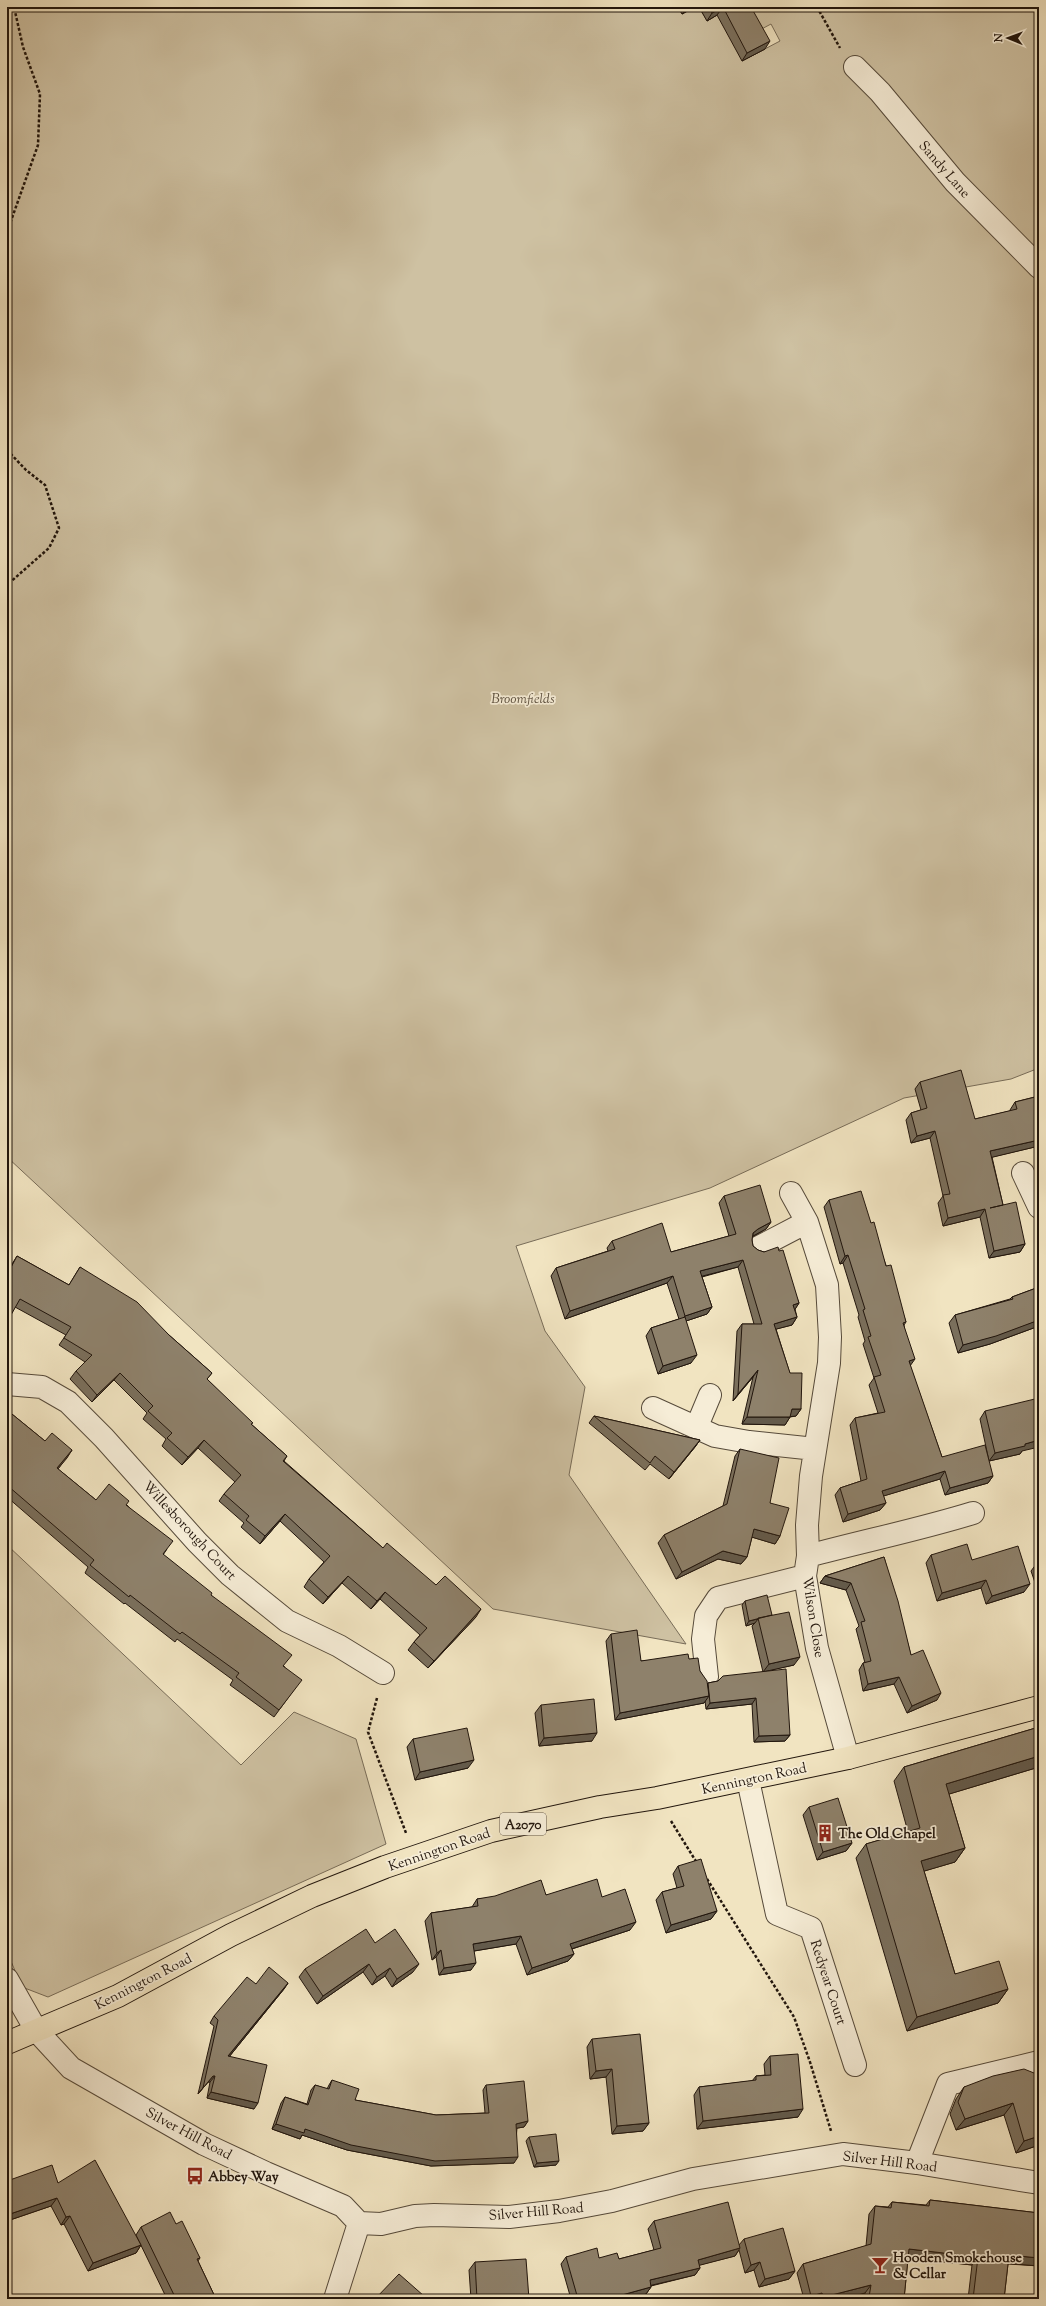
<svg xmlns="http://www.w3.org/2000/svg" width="1046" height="2306" font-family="'Sorts Mill Goudy',serif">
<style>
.green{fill:#cec1a2;stroke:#786c58;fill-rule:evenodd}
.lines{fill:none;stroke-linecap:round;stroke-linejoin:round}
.minor-casing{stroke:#564a3a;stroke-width:24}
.major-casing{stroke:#22160d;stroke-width:24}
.path{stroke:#22160d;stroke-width:2.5;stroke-dasharray:3 2;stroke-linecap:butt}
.minor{stroke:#f6edd7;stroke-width:22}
.major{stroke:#f1e4c1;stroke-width:22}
.wall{fill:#7a6f5c;stroke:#22160d}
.shaded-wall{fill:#635a4b;stroke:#22160d}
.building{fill:#8e816b;stroke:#22160d}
.labels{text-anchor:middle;stroke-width:3.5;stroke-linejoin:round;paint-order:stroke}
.shield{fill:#f6edd7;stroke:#62564a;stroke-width:1}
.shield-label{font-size:13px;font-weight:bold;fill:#22160d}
.street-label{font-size:14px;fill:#22160d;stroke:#f6edd7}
.park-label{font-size:14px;font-style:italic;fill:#5e5241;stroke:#f6edd7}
.poi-label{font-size:14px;font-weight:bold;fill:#22160d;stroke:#f6edd7;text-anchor:start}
</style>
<rect width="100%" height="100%" fill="#f1e4c1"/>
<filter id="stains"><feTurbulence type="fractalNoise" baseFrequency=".005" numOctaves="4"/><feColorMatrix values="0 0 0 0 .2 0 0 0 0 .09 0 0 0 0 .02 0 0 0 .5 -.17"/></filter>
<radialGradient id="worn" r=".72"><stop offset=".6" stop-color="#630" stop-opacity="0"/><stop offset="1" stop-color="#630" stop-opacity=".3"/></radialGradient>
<path class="green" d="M7,7H678L682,14L695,7H699L707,21L731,7H1039V1068L1011,1079L904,1098L710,1188L516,1246L545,1331L585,1387L569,1475L686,1644L493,1609L7,1157ZM771,24L780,41L742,61L756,32Z
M7,1545L241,1765L294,1712L356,1739L386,1844L48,1997L22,1987L7,1952Z"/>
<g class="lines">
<g class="minor-casing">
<path id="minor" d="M855,67L880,92L955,182L1039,267
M1023,1173L1039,1207
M791,1193L807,1222L827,1285L830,1337L829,1363L811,1476L807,1525L808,1556L805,1576L817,1648L848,1758
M759,1247L807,1222
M7,1384L42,1387L68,1402L104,1438L197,1542L230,1575L287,1621L339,1646L383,1673
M653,1408L715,1436L749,1442L815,1449
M697,1426L710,1395
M808,1556C863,1541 918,1530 973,1513
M707,1677L703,1639L706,1616L718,1598L805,1576
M748,1780L777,1914L811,1928L855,2065
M7,1979L36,2030L71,2068L204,2144L266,2173L343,2206L359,2223L381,2224L415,2216L434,2215L509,2217L559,2211L612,2201L693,2179L843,2154L917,2163L1039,2183
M917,2163L948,2084L1039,2062
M335,2299L359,2223"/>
</g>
<g class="major-casing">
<path id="major" d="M7,2043L118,1996L231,1935L312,1896L385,1867L491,1831L600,1807L657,1798L848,1758L1039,1707"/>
</g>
<path class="path" d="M817,7L840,48
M7,232L38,145L40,94L23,47L14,7
M7,450L26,470L45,485L59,528L49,548L7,585
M377,1698L368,1732L406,1833
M671,1821L697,1863
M707,1879L794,2017L810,2062L831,2131"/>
<use href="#minor" class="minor"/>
<use href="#major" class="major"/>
</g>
<path class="wall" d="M678,7H695L682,14Z
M699,7H751L765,49L742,61L717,15L707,21Z
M920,1082L975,1119L1010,1111V1110L1015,1102L1039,1096V1146L992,1157L1003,1205L1025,1244L1020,1252L989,1258L980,1217L943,1226L938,1203L943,1196L930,1138L911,1143L906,1120L911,1113L921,1110L915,1089Z
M724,1196L771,1222L766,1229L752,1237V1240L753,1246L758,1250L764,1252L779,1251L799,1303L795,1309L797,1317L792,1325L776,1329L801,1409L796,1416L790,1417L785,1425L742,1424L753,1377L733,1401L737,1331L742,1324H754L738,1267L702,1277L712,1307L707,1314L686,1321L691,1363L658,1374L646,1336L651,1328L679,1319L667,1283L565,1319L551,1276L556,1268L608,1251L607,1248L612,1241L671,1252L729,1236L719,1203Z
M829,1200L871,1223L906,1322L904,1325L910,1366L942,1457L993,1476L988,1483L945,1495L940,1479L883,1496L886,1503L880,1510L843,1522L835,1495L840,1488L861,1481L850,1425L855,1418L878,1413L869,1385L874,1378L863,1344L865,1341L858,1317L859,1315L843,1263L840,1264L824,1207Z
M17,1256L69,1285L80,1267L169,1335L212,1373L207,1379L251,1424L287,1456L284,1461L383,1548L436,1585L476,1617L428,1668L408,1650L414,1642L420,1635L380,1599L371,1609L342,1583L323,1604L304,1587L309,1579L324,1562L280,1521L260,1544L241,1527L244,1523L219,1501L224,1494L235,1482L198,1448L182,1465L162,1446L166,1439L143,1419L147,1413L114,1380L92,1402L70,1379L76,1371L85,1362L59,1345L66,1335L15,1307L7,1322V1272Z
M1039,1287V1326L990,1344L958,1353L949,1323L955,1315L1010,1299L1012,1297Z
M7,1410L45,1441L72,1450L58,1469L96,1500L127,1505L167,1549L163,1555L211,1595L284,1666L296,1687L274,1717L230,1685L233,1680L177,1639L175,1642L125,1603L124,1604L85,1573L88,1567L7,1497Z
M985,1411L1022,1451L1020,1454L989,1461L980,1419Z
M594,1416L700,1440L695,1447L669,1479L650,1464L645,1470L589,1423Z
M740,1449L770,1503L780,1536L775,1544L752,1537L747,1557L741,1564L718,1559L676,1579L658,1543L664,1535L723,1506L735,1456Z
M931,1555L972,1560L1024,1592L986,1604L981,1588L937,1601L926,1563Z
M884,1557L911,1655L937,1700L907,1713L894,1684L863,1691L859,1670L863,1663H865L856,1629L859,1626L846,1590L820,1583L825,1576Z
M1039,1562V1594L1031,1571L1037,1563Z
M745,1601L772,1615L794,1665L766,1671L790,1735L785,1741L754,1742L752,1704L706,1709L705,1701L704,1703L615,1720L606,1641L611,1634L641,1661L689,1659L700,1671L707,1684L708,1683L763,1672L752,1626L755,1623L746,1626L742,1605Z
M541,1705L592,1741L539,1746L535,1713Z
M1039,1727V1767L949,1794L965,1848L955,1862L924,1871L955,1974L1008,1989L998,2003L907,2031L856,1858L866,1844L908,1832L894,1781L904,1767Z
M413,1739L468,1768L415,1780L407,1747Z
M809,1807L852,1843L846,1851L817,1860L803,1815Z
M678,1866L717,1911L711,1919L666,1933L656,1900L662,1892L677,1888L673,1874Z
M546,1895L602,1897L630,1930L572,1949L574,1954L568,1961L527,1975L516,1944L474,1951L471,1970L439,1975L436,1957L432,1960L425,1921L431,1913L472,1907L477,1899Z
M375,1943L413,1972L392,1987L385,1976L372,1985L363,1972L317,2004L299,1977L305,1969Z
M288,1983L284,1989L229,2057L254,2109L207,2098L210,2082H208L198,2094L214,2026L210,2023L214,2016Z
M592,2039L649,2123L643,2131L612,2134L606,2077L590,2079L587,2047Z
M770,2056L798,2117L697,2129L694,2095L699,2087L752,2081L756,2076L765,2075L764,2064Z
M1039,2075V2145L1016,2153L1004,2115L956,2130L950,2114L956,2099L964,2087Z
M332,2080L355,2100L436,2115L485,2113L483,2090L486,2085L528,2121L524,2127L517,2128L514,2163L431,2166L347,2150L302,2135L300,2139L272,2129L281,2103L285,2097L307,2104L311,2090L315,2085L327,2089L329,2085Z
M529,2137L556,2165L534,2167L526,2141Z
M7,2181L58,2183L141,2245L136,2253L88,2271L64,2224L61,2225L51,2206L7,2221Z
M930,2200L1039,2213V2266L1008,2264L1004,2299H968L972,2265L908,2258L904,2299H864L865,2293L843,2299H804L797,2273L803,2264L866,2246L869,2214L875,2206L888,2207L892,2202L926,2205Z
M654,2221L739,2245L744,2239L795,2271L789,2279L759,2287L754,2270L745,2273L739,2250L735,2256L699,2265L700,2268L695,2275L651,2286V2287L646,2294L629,2299H571L561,2264L566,2257L619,2259L654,2250L648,2229Z
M176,2224L200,2258L198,2261L216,2299H167L136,2235L141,2227Z
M475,2262L529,2299H471L469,2270Z"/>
<path class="shaded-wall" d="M688,7H695L682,14Z
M723,7L717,15L707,21L712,13Z
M770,41L765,49L742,61L747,53Z
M935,1131L930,1138L911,1143L917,1136Z
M1039,1140V1146L985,1159L990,1151Z
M985,1209L980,1217L943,1226L948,1218Z
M771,1222L766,1229L753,1236V1233L758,1229Z
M1025,1244L1020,1252L989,1258L994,1251Z
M848,1255L843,1263L840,1264L845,1256Z
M743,1260L738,1267L695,1278L700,1271Z
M673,1276L667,1283L565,1319L570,1311Z
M799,1303L794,1311L793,1305Z
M712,1307L707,1314L680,1323L685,1316Z
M797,1317L792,1325L769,1331L774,1324Z
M1039,1320V1326L990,1344L958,1353L963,1345Z
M697,1355L691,1363L658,1374L663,1366Z
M915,1359L910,1366L909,1361Z
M758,1370L753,1377L733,1401L738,1394Z
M120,1373L114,1380L92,1402L97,1395Z
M792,1409H801L796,1416L787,1417Z
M747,1417H790L785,1425L742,1424Z
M204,1440L198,1448L182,1465L188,1457Z
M700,1440L695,1447L669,1479L674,1472Z
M1039,1440V1447L1022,1451L1020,1454L989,1461L995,1453L1025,1444Z
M72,1450L67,1458L52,1476L57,1468Z
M945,1471L940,1479L877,1498L882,1491Z
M993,1476L988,1483L945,1495L950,1488Z
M886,1503L880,1510L843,1522L848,1514Z
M285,1514L280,1521L260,1544L265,1536Z
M754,1529L780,1536L775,1544L748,1536Z
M723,1551L747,1557L741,1564L718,1559L676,1579L682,1572Z
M348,1576L342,1583L323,1604L328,1597Z
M825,1576L851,1583L846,1590L820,1583Z
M986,1580L981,1588L937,1601L942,1593Z
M1030,1584L1024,1592L986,1604L992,1596Z
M385,1592L380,1599L371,1609L377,1601Z
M481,1609L476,1617L428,1668L434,1661Z
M758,1619L755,1623L746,1626L749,1621Z
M800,1657L794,1665L763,1672L769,1664Z
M899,1677L894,1684L863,1691L868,1684Z
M941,1693L937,1700L907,1713L912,1706Z
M709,1696L704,1703L615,1720L620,1713Z
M756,1698L752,1704L706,1709L710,1703Z
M597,1733L592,1741L539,1746L544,1738Z
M790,1735L785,1741L754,1742L759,1736Z
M1039,1756V1767L936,1798L946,1784Z
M474,1760L468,1768L415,1780L420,1772Z
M852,1843L846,1851L817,1860L823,1852Z
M965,1848L955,1862L911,1875L921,1861Z
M717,1911L711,1919L666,1933L671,1925Z
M636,1922L630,1930L565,1951L570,1944Z
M521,1936L516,1944L468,1952L473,1944Z
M441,1950L436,1957L432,1960L437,1953Z
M574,1954L568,1961L527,1975L532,1968Z
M476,1963L471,1970L439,1975L444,1968Z
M369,1964L363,1972L317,2004L323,1996Z
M419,1964L413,1972L392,1987L397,1979Z
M390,1968L385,1976L372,1985L377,1977Z
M288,1983L284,1989L224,2063L228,2056Z
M1008,1989L998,2003L907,2031L917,2017Z
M612,2069L606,2077L590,2079L596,2071Z
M213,2076H215L210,2082H208L198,2094Z
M211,2092L258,2103L254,2109L207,2098Z
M1013,2103L1004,2115L956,2130L965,2119Z
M803,2109L798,2117L697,2129L703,2121Z
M528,2121L524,2127L512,2129L516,2124Z
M649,2123L643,2131L612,2134L617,2126Z
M276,2124L305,2129L518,2157L514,2163L431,2166L347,2150L302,2135L300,2139L272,2129Z
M1039,2136V2145L1016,2153L1024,2141Z
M559,2161L556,2165L534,2167L537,2163Z
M57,2198L51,2206L7,2221V2215Z
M70,2216L64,2224L61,2225L66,2217Z
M141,2245L136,2253L88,2271L93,2263Z
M740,2248L735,2256L693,2267L698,2260Z
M909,2249L978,2257L972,2265L903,2257Z
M1009,2255L1039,2258V2266L1003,2263Z
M760,2262L754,2270L745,2273L751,2265Z
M700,2268L695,2275L644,2287L650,2280Z
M795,2271L789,2279L759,2287L765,2279Z
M871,2285L865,2293L843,2299H822L824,2297Z
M651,2287L646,2294L629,2299H620L622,2295Z
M822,2293L818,2299H809L811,2296Z
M869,2297L885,2299H868Z"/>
<path class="building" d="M709,7H723L712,13Z
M723,7H751L770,41L747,53Z
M961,1070L975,1119L1017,1109L1015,1102L1039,1096V1140L990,1151L1003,1205L990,1208L1016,1202L1025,1244L994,1251L985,1209L948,1218L943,1195L950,1194L935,1131L917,1136L911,1113L927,1108L920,1082Z
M760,1185L771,1222L758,1229L753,1233L752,1240L753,1246L758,1250L764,1252L778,1247L779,1251L783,1250L799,1303L793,1305L797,1317L774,1324L790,1373H802L801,1409H792L790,1417H747L758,1370L738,1394L742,1324H762L743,1260L700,1271L712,1307L685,1316L673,1276L570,1311L556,1268L615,1249L612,1241L662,1223L671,1252L736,1234L724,1196Z
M861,1191L871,1223L874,1222L886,1266L891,1265L906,1322L903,1323L915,1359L909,1361L942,1457L985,1445L993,1476L950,1488L945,1471L882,1491L886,1503L848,1514L840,1488L867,1479L855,1418L885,1412L874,1377L881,1375L868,1337L871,1336L863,1310L865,1309L848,1255L845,1256L829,1200Z
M17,1256L69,1285L80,1267L137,1302L169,1335L212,1373L207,1379L253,1423L251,1424L287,1456L283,1461L383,1548L387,1543L436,1585L445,1576L481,1609L434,1661L414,1642L427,1628L385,1592L377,1601L348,1576L328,1597L309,1579L330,1556L285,1514L265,1536L246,1520L249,1516L224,1494L241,1475L204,1440L188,1457L167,1438L172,1433L148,1411L153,1406L120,1373L97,1395L76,1371L92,1355L64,1338L71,1327L20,1299L7,1322V1275Z
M1039,1287V1320L996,1336L963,1345L955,1315L1013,1299L1012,1297Z
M685,1317L697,1355L663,1366L651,1328Z
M1039,1398V1440L1025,1444V1446L995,1453L985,1411Z
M7,1410L45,1441L52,1433L72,1450L57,1468L96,1500L109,1484L129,1501L126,1505L173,1541L163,1554L212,1593L211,1595L292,1655L283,1666L302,1680L279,1710L236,1677L239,1673L182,1632L180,1634L130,1595L129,1597L90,1565L94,1560L8,1486L11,1482L7,1479Z
M594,1416L700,1440L674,1472L655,1456L650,1463Z
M740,1449L779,1458L770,1503L789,1508L780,1536L754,1529L747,1557L723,1551L682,1572L664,1535L727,1504Z
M967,1544L972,1560L1018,1546L1030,1584L992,1596L986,1580L942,1593L931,1555Z
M884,1557L898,1601L911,1655L923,1650L941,1693L912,1706L899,1677L868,1684L863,1663L871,1661L861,1622L865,1621L851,1583L825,1576Z
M1039,1562V1570L1037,1563Z
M767,1595L772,1615L749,1621L745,1601Z
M789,1612L800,1657L769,1664L758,1618Z
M637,1630L641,1661L688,1654L689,1659L698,1658L700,1671L707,1681L709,1696L620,1713L611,1634Z
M786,1669L790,1735L759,1736L756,1698L710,1703L708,1683L718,1681L723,1676Z
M594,1699L597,1733L544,1738L541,1705Z
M1039,1727V1756L946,1784L965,1848L921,1861L955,1974L999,1961L1008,1989L917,2017L866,1844L920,1828L904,1767Z
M467,1728L474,1760L420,1772L413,1739Z
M838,1798L852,1843L823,1852L809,1807Z
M701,1859L717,1911L671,1925L662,1892L684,1886L678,1866Z
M597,1879L602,1897L625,1889L636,1922L570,1944L574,1954L532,1968L521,1936L473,1944L476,1963L444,1968L441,1950L437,1953L431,1913L478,1906L477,1899L495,1896L541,1880L546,1895Z
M366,1929L375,1943L395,1929L419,1964L397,1979L390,1968L377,1977L369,1964L323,1996L305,1969Z
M269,1967L288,1983L228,2056L267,2065L258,2103L211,2092L215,2076H213L203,2088L218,2020L214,2016L247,1977L256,1984Z
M640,2034L649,2123L617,2126L612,2069L596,2071L592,2039Z
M798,2054L803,2109L703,2121L699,2087L756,2080V2076L771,2075L770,2056Z
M1024,2069L1039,2075V2136L1024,2141L1013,2103L965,2119L958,2102L964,2087L993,2076Z
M332,2080L359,2089L355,2100L436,2115L489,2113L486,2085L524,2081L528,2121L516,2124L518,2157L435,2161L351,2145L305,2129L304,2133L276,2124L285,2097L308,2105L315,2085L329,2089Z
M556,2134L559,2161L537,2163L529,2137Z
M95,2160L141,2245L93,2263L70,2216L66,2217L57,2198L7,2215V2181L52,2165L58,2183Z
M930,2200L1039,2213V2258L1009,2255L1004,2299H973L978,2257L909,2249L904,2299H885L869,2297L871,2285L824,2297L822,2293L811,2296L803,2264L871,2244L875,2206L891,2208L892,2202L929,2206Z
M728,2202L740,2248L698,2260L700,2268L650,2280L651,2287L622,2295L623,2299H578L566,2257L597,2248L599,2258L617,2253L619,2259L661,2248L654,2221Z
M170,2212L176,2224L182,2221L200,2258L197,2259L216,2299H176L141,2227Z
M783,2228L795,2271L765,2279L760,2262L751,2265L744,2239Z
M526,2259L529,2299H477L475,2262Z
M399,2274L424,2296L421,2299H375Z"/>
<defs>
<g id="building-bare" transform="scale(1.38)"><path d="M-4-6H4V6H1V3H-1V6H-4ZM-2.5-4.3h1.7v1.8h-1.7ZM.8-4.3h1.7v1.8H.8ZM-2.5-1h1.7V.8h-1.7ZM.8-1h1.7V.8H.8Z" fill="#8f2418" stroke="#f6edd7" stroke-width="2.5" paint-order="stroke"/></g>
<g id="bus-bare" transform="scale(1.38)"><path d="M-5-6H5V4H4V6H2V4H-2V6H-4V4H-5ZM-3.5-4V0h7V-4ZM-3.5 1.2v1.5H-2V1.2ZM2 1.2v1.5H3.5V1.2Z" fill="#8f2418" stroke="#f6edd7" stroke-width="2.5" paint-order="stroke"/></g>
<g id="bar-bare" transform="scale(1.38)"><path d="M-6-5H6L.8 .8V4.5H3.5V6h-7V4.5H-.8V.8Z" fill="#8f2418" stroke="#f6edd7" stroke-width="2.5" paint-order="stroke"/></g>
</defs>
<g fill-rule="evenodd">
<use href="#building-bare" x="825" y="1833"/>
<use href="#bus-bare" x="195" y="2176"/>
<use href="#bar-bare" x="880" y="2265"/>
</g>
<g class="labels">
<rect class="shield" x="500" y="1813" width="46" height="22" rx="3"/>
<g class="shield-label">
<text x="523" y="1829">A2070</text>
</g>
<g class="street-label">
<text transform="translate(945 169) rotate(49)" y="5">Sandy Lane</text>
<text transform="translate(190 1530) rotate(47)" y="5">Willesborough Court</text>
<text transform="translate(814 1617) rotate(81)" y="5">Wilson Close</text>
<text transform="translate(754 1778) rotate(-12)" y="5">Kennington Road</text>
<text transform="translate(439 1849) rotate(-19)" y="5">Kennington Road</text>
<text transform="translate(143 1981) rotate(-27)" y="5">Kennington Road</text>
<text transform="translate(829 1982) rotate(72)" y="5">Redyear Court</text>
<text transform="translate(189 2133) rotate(28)" y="5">Silver Hill Road</text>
<text transform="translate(890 2161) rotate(7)" y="5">Silver Hill Road</text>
<text transform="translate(536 2211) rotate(-5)" y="5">Silver Hill Road</text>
</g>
<g class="park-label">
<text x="523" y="703">Broomfields</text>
</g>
<g class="poi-label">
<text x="838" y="1838">The Old Chapel</text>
<text x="208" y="2181">Abbey Way</text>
<text x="893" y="2262">Hooden Smokehouse<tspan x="893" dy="16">&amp; Cellar</tspan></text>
</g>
</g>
<rect width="1046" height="2306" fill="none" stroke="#f1e4c1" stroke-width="24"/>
<rect x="8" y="8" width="1030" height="2290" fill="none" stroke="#22160d" stroke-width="2"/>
<rect x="12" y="12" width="1022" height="2282" fill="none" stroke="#22160d"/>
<g transform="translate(1008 38) rotate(271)" stroke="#f6edd7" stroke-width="3" paint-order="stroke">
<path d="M0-3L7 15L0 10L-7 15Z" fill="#22160d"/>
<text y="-6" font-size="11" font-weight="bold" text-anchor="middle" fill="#22160d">N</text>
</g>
<rect width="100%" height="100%" filter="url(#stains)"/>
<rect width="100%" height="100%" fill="url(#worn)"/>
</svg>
